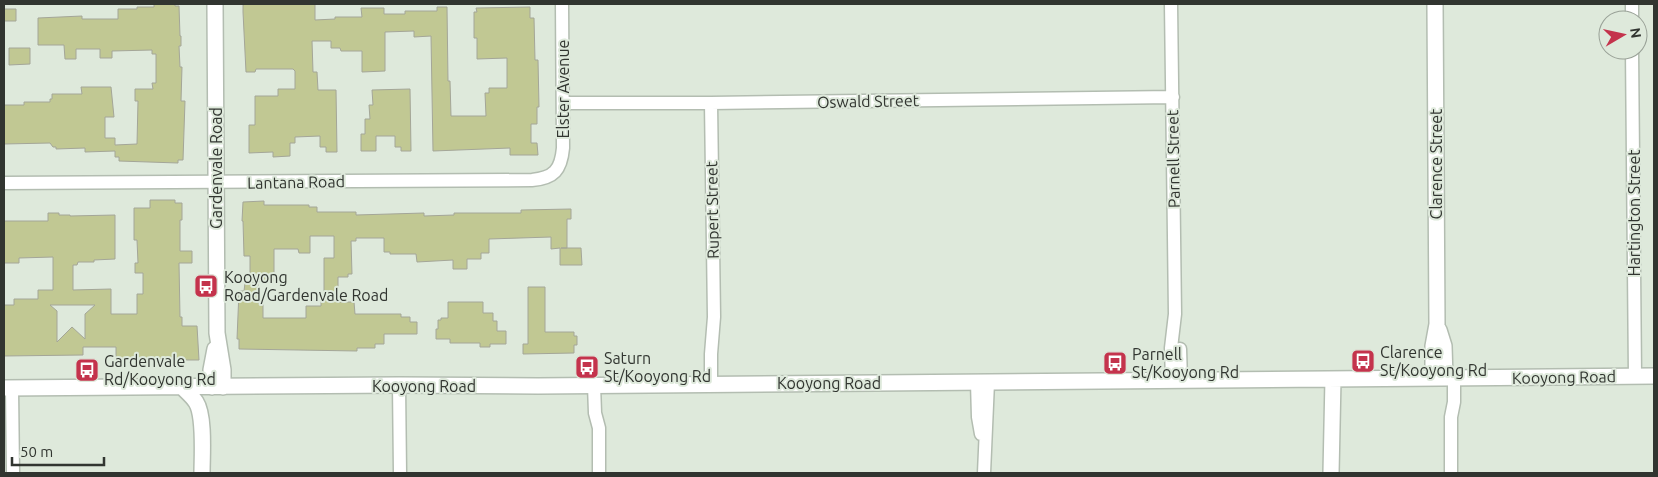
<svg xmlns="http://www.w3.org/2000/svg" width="1658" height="477" font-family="Ubuntu,sans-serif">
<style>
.building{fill:#c1c893;stroke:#a4a698;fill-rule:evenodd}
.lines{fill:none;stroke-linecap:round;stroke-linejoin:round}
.minor-casing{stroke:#b3bdb1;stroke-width:15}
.tertiary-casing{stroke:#b3bdb1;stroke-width:18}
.minor{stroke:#fff;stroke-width:12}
.tertiary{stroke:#fff;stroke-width:15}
.labels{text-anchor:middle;stroke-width:4;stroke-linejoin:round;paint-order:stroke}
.street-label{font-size:16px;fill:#313530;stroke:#dee9db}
.poi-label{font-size:16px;fill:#313530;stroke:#dee9db;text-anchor:start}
</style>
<rect width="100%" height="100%" fill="#dee9db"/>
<path class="building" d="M154,4H175V6H179L180,36H181V46H179L180,67H182L181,101H185L183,160H178V163L119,161V157H115V151L85,152V148L56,149V147H53L50,143L4,144V105H24V102H50V99H52V94H82L81,87H111L114,117H105V138H115V145L137,144L138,101H135V89H153L152,83H156V54H152V50L112,51V58H100V49H76V59H65L64,45H38V18L82,16V19H118V9H137V7H154Z
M245,4H315V20L335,19V17H362L361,8H384V14H405V11H437V7H447L448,81H450L451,116H486L485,93H489V88H507V58L477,59V38H474V12H477L476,8L530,7V18H534L535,60H538L539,107H537V124H531V143H537L538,155H510V148L433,151L431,36L414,37V31L385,32V71L362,72V51H341L340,48H331V41H312L313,72H317L318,90H336L337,152H326V147H320V136L295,137V143H290V156L273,157V152L249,153V125H255V96H278V89H295V71L293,69H256L255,72H246L243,12V5Z
M4,9H16V21H4Z
M9,48H30V64L9,65Z
M410,89L411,151H401V147H395V136H376V151H361V134H365V119H370L369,105H373L372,90Z
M150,200H175V203H182V220H180V251H192V263H179L180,317H182V326H197L199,360H121L116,359V347H83V355L4,356V305H14V299H38V290H53V257L19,258V263H4V221H48V213H59V215H70V216L115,215V259L94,260V262H78L77,265H73V290L111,289V314H137V294H143V273H135V263H138L137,240H134V208H150ZM50,305H95L85,314V339L72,327L57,342V311Z
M264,201V205H309V207H317V212H356V215L424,213V216L454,215V213H521V210L571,209V219H567V248H561H581L582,265H560V248L551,249V237L489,239V253H481V259H467V269H453V260L417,262L416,254H390V252H384V238H356V241H351L352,274H348V277H338V302H354L355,314H401V317H410V322H417V334H384V344H375V348H357V351L239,349V339H237L239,291H244L245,283H258V303H263V318H306V306H321V295H324V258H334V236H310V253H299L298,249H274V281L250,282V256H244L243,221H242L243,202Z
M528,287H545V332H574V336H577V345H574V353L523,354V344H528Z
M448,302H483V313H493V321H497V331H506V344H490V347H480V343H450V339H436V329H438V320H441V318H448Z"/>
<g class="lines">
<g class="minor-casing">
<path id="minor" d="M1171,4L1175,314L1171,348L1172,380
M1632,4V20
M1632,50L1635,377
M563,103H711L1173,97
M711,103L714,317L711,354V384
M4,183L532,180C554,178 561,170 563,148L562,4
M1180,349L1181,380
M977,382L978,417L981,434
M399,385L400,473
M594,385L595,413L599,428V473
M12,388L13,473
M984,473L988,382
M1451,473V417L1454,402V378"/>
</g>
<g class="tertiary-casing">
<path id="tertiary" d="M215,4L217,333L223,370V387
M1439,330L1444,346L1445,378
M1433,378V346L1437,324L1435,4
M182,387C187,392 192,396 196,402C205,416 202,456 202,473
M212,387L211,370L215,349
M4,388L399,385L538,386L1654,376
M1331,473L1333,379"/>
</g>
<use href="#minor" class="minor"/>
<use href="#tertiary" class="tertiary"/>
</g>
<defs>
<g id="bus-square" transform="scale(1.25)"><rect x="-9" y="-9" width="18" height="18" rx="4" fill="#c4334c" stroke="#dee9db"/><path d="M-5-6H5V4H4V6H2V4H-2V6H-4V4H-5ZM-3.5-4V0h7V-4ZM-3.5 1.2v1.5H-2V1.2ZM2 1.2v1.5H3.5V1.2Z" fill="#fff"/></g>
</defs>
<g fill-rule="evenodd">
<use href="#bus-square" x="206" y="286"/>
<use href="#bus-square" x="1363" y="361"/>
<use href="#bus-square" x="1115" y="363"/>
<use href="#bus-square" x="587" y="367"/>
<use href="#bus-square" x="87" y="370"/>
</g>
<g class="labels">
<g class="street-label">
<text transform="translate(563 89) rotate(-90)" y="6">Elster Avenue</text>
<text transform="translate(868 101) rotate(-1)" y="6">Oswald Street</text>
<text transform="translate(1173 159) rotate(-91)" y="6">Parnell Street</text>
<text transform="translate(1436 164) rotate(-90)" y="6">Clarence Street</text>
<text transform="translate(216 168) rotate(-90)" y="6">Gardenvale Road</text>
<text transform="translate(296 182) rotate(-1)" y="6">Lantana Road</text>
<text transform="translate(712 210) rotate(-91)" y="6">Rupert Street</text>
<text transform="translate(1634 213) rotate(-90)" y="6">Hartington Street</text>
<text transform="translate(1564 377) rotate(-1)" y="6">Kooyong Road</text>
<text x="829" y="389">Kooyong Road</text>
<text x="424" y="392">Kooyong Road</text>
</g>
<g class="poi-label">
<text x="224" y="283">Kooyong<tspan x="224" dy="18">Road/Gardenvale Road</tspan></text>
<text x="1380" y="358">Clarence<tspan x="1380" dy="18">St/Kooyong Rd</tspan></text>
<text x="1132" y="360">Parnell<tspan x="1132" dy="18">St/Kooyong Rd</tspan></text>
<text x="604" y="364">Saturn<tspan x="604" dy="18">St/Kooyong Rd</tspan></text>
<text x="104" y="367">Gardenvale<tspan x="104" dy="18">Rd/Kooyong Rd</tspan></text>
</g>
</g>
<rect width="1658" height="477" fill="none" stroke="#313530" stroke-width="10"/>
<g transform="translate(1623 35) rotate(81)"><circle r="24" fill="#dee9db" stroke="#99a197"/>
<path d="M0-4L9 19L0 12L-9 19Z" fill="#c4334c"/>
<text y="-8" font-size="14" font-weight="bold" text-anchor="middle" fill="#313530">N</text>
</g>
<path d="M12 457v8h92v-8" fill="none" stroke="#313530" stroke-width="2.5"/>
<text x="20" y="457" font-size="15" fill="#313530" stroke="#dee9db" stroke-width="4" paint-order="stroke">50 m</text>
</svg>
